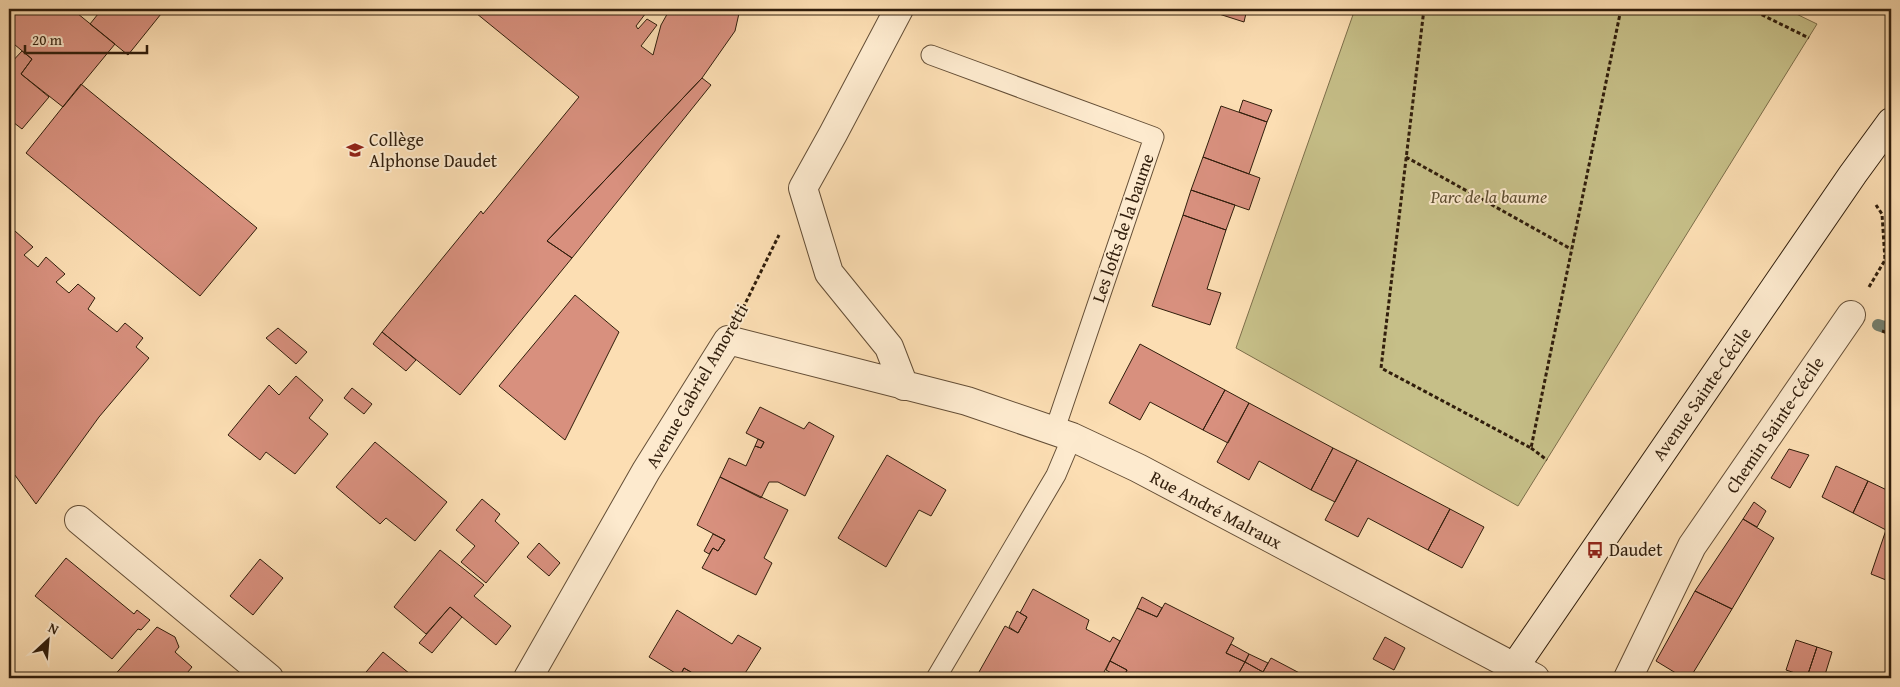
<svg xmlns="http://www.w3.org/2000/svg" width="1900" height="687" font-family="'Gentium Book Plus',serif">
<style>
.green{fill:#c6bf88;stroke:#7c6e4a}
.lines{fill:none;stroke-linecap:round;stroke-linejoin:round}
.stream{stroke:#737d6c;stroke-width:12}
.building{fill:#d8907e;stroke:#311e0c}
.service-casing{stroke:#644e36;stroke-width:21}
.minor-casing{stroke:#644e36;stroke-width:30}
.secondary-casing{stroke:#311e0c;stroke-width:30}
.path{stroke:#311e0c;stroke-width:3;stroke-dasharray:4 2.5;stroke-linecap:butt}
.service{stroke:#fdeace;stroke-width:19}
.minor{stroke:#fdeace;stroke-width:28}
.secondary{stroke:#fdeace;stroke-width:28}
.labels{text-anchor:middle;stroke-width:4;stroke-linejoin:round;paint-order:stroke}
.poi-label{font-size:18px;fill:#311e0c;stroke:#fdeace;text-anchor:start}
.park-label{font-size:18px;font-style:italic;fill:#5e4e31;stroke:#fdeace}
.street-label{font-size:18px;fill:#311e0c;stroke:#fdeace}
</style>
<rect width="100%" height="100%" fill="#fcdeb3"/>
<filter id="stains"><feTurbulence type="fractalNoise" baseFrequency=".004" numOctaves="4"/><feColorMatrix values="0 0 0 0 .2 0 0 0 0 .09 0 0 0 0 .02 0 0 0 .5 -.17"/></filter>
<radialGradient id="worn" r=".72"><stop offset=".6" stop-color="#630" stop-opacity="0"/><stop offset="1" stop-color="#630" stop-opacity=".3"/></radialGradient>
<path class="green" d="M1355,9H1786L1817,24L1518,506L1236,348Z"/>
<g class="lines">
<path class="stream" d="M1878,325L1891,329"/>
</g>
<path class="building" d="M9,9H72L115,44L63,107L21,74L32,59L9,40Z
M102,9H165L128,55L90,24Z
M471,9H649L636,26L638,29L647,19L657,25L641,46L653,55L661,25L670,9H740L735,31L702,78L547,241L572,258L460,395L382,332L481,211L483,214L579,97Z
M1221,9H1247L1244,22L1219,14Z
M22,51L32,59L21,74L49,97L22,129L9,119V65Z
M702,78L711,85L572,258L547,241Z
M81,84L257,228L200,296L26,153Z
M1243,100L1272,110L1267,122L1239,112Z
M1221,106L1267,122L1249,174L1203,157Z
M1203,157L1260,178L1249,210L1191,190Z
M1191,190L1235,205L1226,230L1183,215Z
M1183,215L1226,230L1207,289L1221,293L1210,325L1152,306Z
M15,231L33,247L24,255L38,267L46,257L65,274L56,282L69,293L78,284L95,298L88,309L117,332L125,323L143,338L136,347L149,358L99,417L36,504L9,467V238Z
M575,295L619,332L565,440L499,386Z
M278,328L307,352L296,364L266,338Z
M382,332L416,360L406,371L373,344Z
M1140,344L1225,390L1203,430L1150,402L1140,420L1109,403Z
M296,376L323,400L309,418L328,434L295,474L266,452L260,460L228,435L269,385L279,395Z
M352,388L372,404L364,414L344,398Z
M1225,390L1249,403L1228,443L1203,430Z
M1249,403L1333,448L1311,490L1259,461L1249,480L1217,462Z
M760,407L804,429L809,422L834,436L805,496L778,482H769L761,498L720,477L729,458L746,466L755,446L761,448L764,442L746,433Z
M758,439L764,442L761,448L755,446Z
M375,442L447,502L415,541L386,518L380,524L336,487Z
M1333,448L1357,460L1335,502L1311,490Z
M1789,449L1809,455L1790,488L1771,478Z
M887,455L946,490L931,516L919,510L886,567L838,538Z
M1357,460L1450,509L1428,550L1368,518L1358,537L1325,520Z
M1836,466L1868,481L1853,513L1822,497Z
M720,477L788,510L764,558L772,563L756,595L702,568L713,548L718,551L725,540L697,525Z
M1868,481L1891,492V582L1871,574L1886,530L1853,513Z
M482,499L500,514L495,521L519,543L486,583L461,562L475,546L456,530Z
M1754,502L1766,511L1757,527L1743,519Z
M1450,509L1484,527L1462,568L1428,550Z
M1743,519L1774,538L1732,609L1695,591Z
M713,534L725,540L718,551L713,548L709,554L704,551Z
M9,538L12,539L9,560Z
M539,543L560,563L549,576L527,557Z
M440,550L484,585L474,596L511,626L496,645L450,607L426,634L394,607Z
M66,558L134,614L137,610L150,620L141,630L138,629L112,659L35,596Z
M260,559L283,578L253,615L230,596Z
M1033,589L1089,620L1086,629L1110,642L1113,637L1120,641L1101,678H990L979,672L1005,626L1018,633L1027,617L1020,613Z
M1695,591L1732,609L1690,678H1684L1656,661Z
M1142,597L1162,608L1157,617L1137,608Z
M1165,603L1234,638L1226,653L1245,662L1236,678H1123L1127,670L1110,661L1137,608L1157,617Z
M450,607L462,617L432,653L419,643Z
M677,610L732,644L738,635L761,648L742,678H734L725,674L722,678H701L684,668L680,676L649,657Z
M1017,611L1027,617L1018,633L1009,627Z
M157,627L175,637L179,647L175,652L192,667L183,678H112Z
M1385,637L1405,648L1394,670L1373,659Z
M1796,640L1817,647L1807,677L1786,670Z
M1231,644L1249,654L1245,662L1226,653Z
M1817,647L1832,652L1824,678H1810L1807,677Z
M383,652L415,678H361Z
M1249,654L1268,663L1263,672L1245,662Z
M1271,658L1309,678H1236L1245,662L1263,672Z
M1110,661L1127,670L1123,678H1120L1106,670Z
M684,668L701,678H683L680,676Z"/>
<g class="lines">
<g class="service-casing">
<path id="service" d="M931,55L1154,137L1054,432
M936,678L1056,475L1072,437"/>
</g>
<g class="minor-casing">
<path id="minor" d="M899,9L833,134L803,188L829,273L889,347L904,386
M79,520L269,678
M528,678L646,471L728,340L967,401L1072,437L1138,468L1535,678
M1628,678L1692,546L1851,315"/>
</g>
<g class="secondary-casing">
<path id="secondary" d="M1507,678L1853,174L1891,122"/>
</g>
<path class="path" d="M1424,9L1381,368L1531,448L1621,9
M1750,9L1809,38
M1406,157L1571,249
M1869,287L1885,260L1882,214L1876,205
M743,308L779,235
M1882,331L1891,334
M1531,448L1547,460"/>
<use href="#service" class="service"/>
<use href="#minor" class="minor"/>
<use href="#secondary" class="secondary"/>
</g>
<defs>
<g id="school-bare" transform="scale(1.35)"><path d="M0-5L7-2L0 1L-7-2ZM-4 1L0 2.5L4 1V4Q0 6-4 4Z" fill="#8f2418" stroke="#fdeace" stroke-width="2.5" paint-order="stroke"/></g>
<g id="bus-bare" transform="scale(1.35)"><path d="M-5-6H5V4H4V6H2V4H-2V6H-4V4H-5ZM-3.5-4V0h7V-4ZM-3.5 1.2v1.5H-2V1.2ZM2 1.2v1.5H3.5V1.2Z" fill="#8f2418" stroke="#fdeace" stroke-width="2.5" paint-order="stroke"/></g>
</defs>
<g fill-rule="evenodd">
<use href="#school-bare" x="355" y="150"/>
<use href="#bus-bare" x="1595" y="550"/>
</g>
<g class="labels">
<g class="poi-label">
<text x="369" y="146">Collège<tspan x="369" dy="21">Alphonse Daudet</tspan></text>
<text x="1609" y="556">Daudet</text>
</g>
<g class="park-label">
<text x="1489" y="203">Parc de la baume</text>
</g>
<g class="street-label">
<text transform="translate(1123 228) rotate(-71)" y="6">Les lofts de la baume</text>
<text transform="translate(697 386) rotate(-60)" y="6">Avenue Gabriel Amoretti</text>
<text transform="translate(1702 394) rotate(-55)" y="6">Avenue Sainte-Cécile</text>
<text transform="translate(1775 425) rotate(-56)" y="6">Chemin Sainte-Cécile</text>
<text transform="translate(1216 510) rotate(28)" y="6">Rue André Malraux</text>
</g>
</g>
<rect width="1900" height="687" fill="none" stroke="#fcdeb3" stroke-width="30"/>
<rect x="10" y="10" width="1880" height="667" fill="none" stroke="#311e0c" stroke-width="2.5"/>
<rect x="15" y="15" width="1870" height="657" fill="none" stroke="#311e0c"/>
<g transform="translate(48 640) rotate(26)" stroke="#fdeace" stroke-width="4" paint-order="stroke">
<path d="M0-4L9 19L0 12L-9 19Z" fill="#311e0c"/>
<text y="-8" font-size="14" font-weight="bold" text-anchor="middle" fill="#311e0c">N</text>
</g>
<path d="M25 45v8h122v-8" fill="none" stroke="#311e0c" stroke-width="2.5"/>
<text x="32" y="45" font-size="15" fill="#311e0c" stroke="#fdeace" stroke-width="4" paint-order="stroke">20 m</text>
<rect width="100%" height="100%" filter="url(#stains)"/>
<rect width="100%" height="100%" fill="url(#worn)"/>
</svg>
